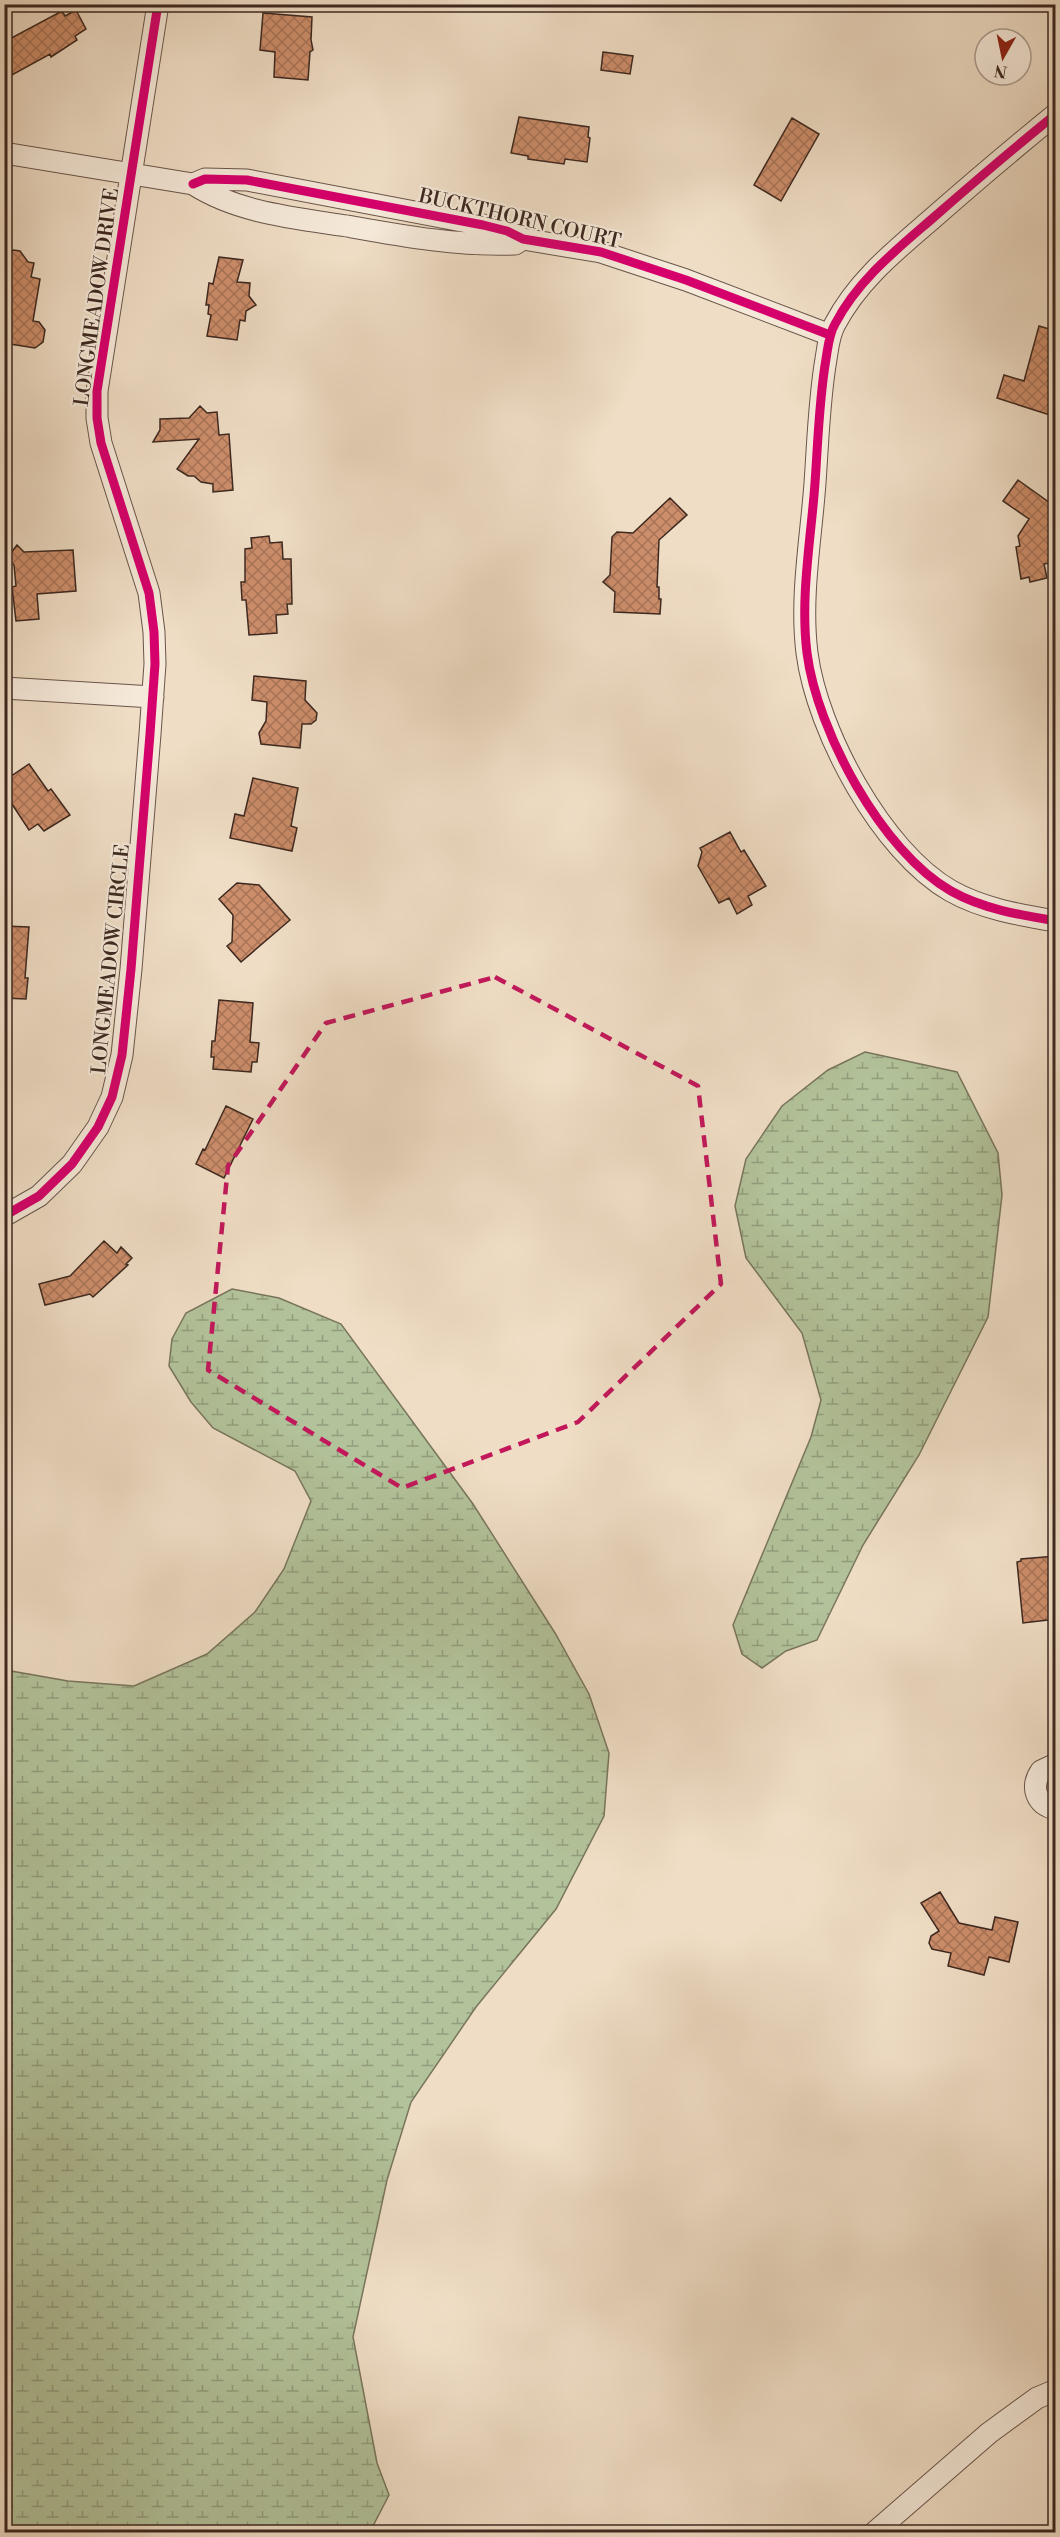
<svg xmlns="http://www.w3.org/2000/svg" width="1060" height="2537" font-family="'Libre Bodoni',serif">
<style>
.wetland{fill:url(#wetland-marsh);stroke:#78755d;stroke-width:1.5}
.building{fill:url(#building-cross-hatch);stroke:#3d2820;stroke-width:1.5}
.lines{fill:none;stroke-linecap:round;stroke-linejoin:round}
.minor-casing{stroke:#6a5549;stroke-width:23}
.minor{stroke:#f5e9d9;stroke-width:21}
.cycleway-casing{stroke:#f5e9d9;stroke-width:13}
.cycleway{stroke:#d6006c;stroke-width:9}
.marked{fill:none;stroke:#c2185b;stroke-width:4.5;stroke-dasharray:12 8;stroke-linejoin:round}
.labels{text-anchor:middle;stroke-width:4.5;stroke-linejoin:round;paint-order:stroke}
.street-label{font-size:20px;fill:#3d2820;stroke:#f5e9d9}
</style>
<defs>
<pattern id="wetland-marsh" width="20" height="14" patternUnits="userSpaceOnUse" patternTransform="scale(1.5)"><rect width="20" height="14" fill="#b2c29a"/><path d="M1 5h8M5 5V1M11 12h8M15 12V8" fill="none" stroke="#929e7d"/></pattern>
<pattern id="building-cross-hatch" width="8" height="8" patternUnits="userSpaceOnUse" patternTransform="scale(1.5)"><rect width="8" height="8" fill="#cd8e6b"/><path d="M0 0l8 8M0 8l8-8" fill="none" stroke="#a87458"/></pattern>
</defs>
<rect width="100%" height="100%" fill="#efddc5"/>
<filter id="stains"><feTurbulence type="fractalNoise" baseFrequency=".00333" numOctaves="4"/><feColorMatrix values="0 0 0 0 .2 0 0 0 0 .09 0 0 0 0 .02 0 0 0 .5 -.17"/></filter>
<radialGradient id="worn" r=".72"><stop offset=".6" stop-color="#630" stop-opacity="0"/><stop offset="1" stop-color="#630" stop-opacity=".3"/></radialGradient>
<path class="wetland" d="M865,1052L957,1072L998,1153L1002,1195L988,1317L919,1455L863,1545L817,1640L786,1651L762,1668L742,1654L733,1625L811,1437L821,1400L802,1333L746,1258L735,1206L746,1159L782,1106L828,1070Z
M232,1289L279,1298L341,1324L473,1504L555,1633L589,1694L609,1753L604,1816L556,1909L476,2007L411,2102L387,2180L353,2337L377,2463L389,2495L374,2524L364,2532H5V1670L68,1681L134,1686L207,1654L255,1612L284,1569L311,1501L295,1471L213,1428L191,1402L169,1366L172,1339L186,1313Z"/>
<path class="building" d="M76,10L86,29L75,36L77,40L51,57L50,54L10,76L4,66V42L62,11L65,16Z
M263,13L312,17L311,40L313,50L310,52L308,80L274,77L275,52L260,50Z
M603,52L633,56L630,74L601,70Z
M519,117L589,127L588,137L590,138L587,162L565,159L564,164L528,159V156L511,153Z
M792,118L819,134L781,201L754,185Z
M13,250L20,251L28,262L34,263L31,277L40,279L33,321L39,322L45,330L43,342L35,348L4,343V255Z
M219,257L243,260L237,282L250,283L249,296L256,305L246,311L245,321L240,320L237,340L207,336L211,315L208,314L209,305H206L209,283L213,284Z
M1039,326L1056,331V417L997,398L1004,375L1024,381Z
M200,406L207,413L217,412L219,435L229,434L233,490L213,492V484L201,482L194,476H188L177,469L199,439L153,442L160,430V419L189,418Z
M1018,480L1050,503L1053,517H1056V562L1044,564L1047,578L1030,582L1029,577L1021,579L1016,547L1020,546L1018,536L1029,519L1003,501Z
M670,498L687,515L659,540L657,587H659V599H661L660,614L614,612L615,592L603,582L610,575L612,537L617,532L633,533Z
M269,536L270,543L282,542L283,559H291L292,604H287L288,614L276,615L277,633L249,635L246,600H242L241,582H245V549L252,548L251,538Z
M17,545L24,552L73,550L76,591L37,594L39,619L16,621L12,587L16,586L14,565L7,558Z
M254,676L306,681L305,700L317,713L316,720L311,724H302L300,748L261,744L259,733L266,721L267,702L252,700Z
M29,764L48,791L51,789L70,815L44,831L38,824L29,830L4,792V781Z
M253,778L298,788L291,826L297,828L292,851L230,838L235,814L244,816Z
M730,832L741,852L744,850L766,886L748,896L752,905L737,914L729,898L719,903L698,866L702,852L700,848Z
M237,883L259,885L290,920L241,962L227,946L232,942L233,915L219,899Z
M4,926L29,927L25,978H28L26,999L4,998Z
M219,1000L253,1003L250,1042L259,1043L257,1062H252L251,1072L213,1069L214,1057H211L212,1041H215Z
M226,1106L253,1119L224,1178L196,1164L203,1149L205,1150Z
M104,1241L117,1253L121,1247L132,1258L126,1264L128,1265L93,1297L90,1294L45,1305L39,1284L70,1276Z
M1056,1556V1591H1053L1056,1619L1023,1623L1017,1562L1021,1561V1559Z
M940,1892L959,1923L992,1930L995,1917L1018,1922L1009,1962L989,1957L984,1975L948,1966L951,1953L932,1949L929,1943L931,1936L939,1931L921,1903Z"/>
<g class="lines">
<g class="minor-casing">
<path id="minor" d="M1056,114C1014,148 973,183 933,218C896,250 858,280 835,324C829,334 828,347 826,359C819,400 818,441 815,483C811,539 800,597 807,653C817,731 882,852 951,891C983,909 1020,915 1056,921
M4,153L193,184C238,213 295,218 347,226C403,236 457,246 515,244L523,239
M193,184L205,179L247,180L483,225L507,231L523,239L601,252L686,280L830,335
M4,688L153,697
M4,1216L39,1196L72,1164L98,1127L112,1097L122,1055L131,969L150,734L155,664L154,632L149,593L101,443L97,418V391L158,4
M1056,1764L1041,1771C1030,1787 1036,1805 1056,1809
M875,2532L989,2433L1037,2398L1056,2390"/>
</g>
<use href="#minor" class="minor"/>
<g class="cycleway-casing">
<path id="cycleway" d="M1056,114C1014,148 973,183 933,218C896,250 858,280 835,324C829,334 828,347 826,359C819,400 818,441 815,483C811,539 800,597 807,653C817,731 882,852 951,891C983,909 1020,915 1056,921
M193,184L205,179L247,180L483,225L507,231L523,239L601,252L686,280L830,335
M4,1216L39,1196L72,1164L98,1127L112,1097L122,1055L131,969L150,734L155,664L154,632L149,593L101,443L97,418V391L158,4"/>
</g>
<use href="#cycleway" class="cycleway"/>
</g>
<path class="marked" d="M495,977L698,1086L721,1284L578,1422L402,1488L208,1370L228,1166L326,1023Z"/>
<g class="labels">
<g class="street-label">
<text transform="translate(520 218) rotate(13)" y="7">BUCKTHORN COURT</text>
<text transform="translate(96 297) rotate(-82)" y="7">LONGMEADOW DRIVE</text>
<text transform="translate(110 959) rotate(-84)" y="7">LONGMEADOW CIRCLE</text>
</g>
</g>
<rect width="1060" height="2537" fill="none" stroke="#efddc5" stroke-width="24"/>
<rect x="6" y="6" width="1048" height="2525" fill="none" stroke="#3d2820" stroke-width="3"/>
<rect x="12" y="12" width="1036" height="2513" fill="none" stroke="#3d2820" stroke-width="1.5"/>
<g transform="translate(1003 57) rotate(189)"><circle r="28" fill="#f5e9d9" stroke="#ab9c8f" stroke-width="1.5"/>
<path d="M0-4.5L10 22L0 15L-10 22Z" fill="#8f2418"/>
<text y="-9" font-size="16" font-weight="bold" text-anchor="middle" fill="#3d2820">N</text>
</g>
<rect width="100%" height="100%" filter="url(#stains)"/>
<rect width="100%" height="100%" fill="url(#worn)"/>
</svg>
